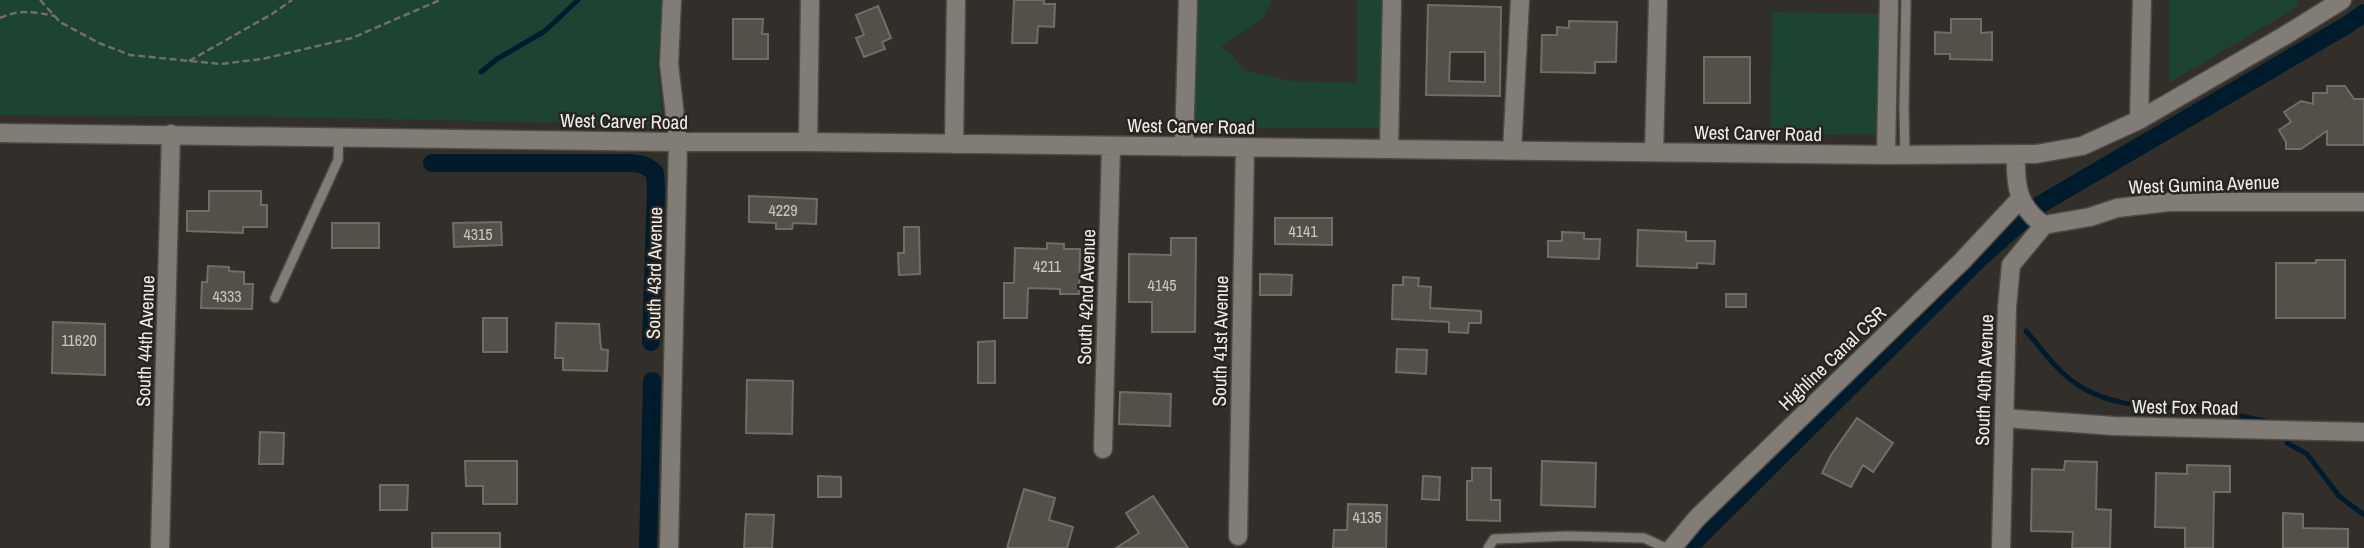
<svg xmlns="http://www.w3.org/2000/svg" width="2364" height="548" font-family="'Archivo Narrow',sans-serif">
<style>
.green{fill:#1d4332}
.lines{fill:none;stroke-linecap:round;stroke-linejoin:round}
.stream{stroke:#001c2c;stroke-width:5}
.canal{stroke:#001c2c;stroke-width:18}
.building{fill:#534f49;stroke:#706c66;stroke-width:2;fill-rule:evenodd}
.service-casing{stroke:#4d4a46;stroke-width:12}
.minor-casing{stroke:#4d4a46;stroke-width:21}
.path{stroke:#716f6a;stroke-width:2.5;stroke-dasharray:7 3.5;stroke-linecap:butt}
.service{stroke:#817d76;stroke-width:9}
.minor{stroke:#817d76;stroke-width:18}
.labels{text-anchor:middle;stroke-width:5;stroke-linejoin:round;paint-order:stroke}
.number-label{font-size:16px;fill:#c8c6c1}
.street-label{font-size:19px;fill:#efede9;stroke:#282520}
</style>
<rect width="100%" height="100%" fill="#322f2a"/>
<path class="green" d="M0,0H665L657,58L663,125L278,117L0,115Z
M1195,0H1272L1263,19L1221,46L1237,60L1243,70L1291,81L1357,83V0H1386L1384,128L1193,129Z
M2169,0H2298L2297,7L2169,83Z
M1772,12L1885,14L1879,134L1770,136Z"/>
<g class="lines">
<path class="stream" d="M481,72L497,59L545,31L578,0
M2026,331C2044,351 2059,375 2083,388C2120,410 2162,405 2203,410C2224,412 2245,417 2266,421
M2287,443L2307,454L2339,496L2364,515"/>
<path class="canal" d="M432,163H628C640,163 647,165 655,173L656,190L651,342
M648,548L652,381
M1688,548L1979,259L2041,204L2347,25L2364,13"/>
</g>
<path class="building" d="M1014,0H1044V4H1055L1054,27L1038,26L1037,43H1012Z
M1428,5L1501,7L1500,96L1426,95ZM1450,52H1485V82L1449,81Z
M878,6L891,38L882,42L885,49L864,57L856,38L864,35L856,15Z
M733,19H763L762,34H768V59H733Z
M1951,19H1981V33L1992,32V60L1950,59V54H1935V32L1951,33Z
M1569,21L1617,22L1616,62H1595V73L1541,72L1542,35H1557V27L1569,28Z
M1704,57H1750V103H1704Z
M2327,86H2345L2354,99H2364V145H2327V131L2301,149H2286V142L2279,130L2291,122L2284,112L2301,101L2313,104V93H2327Z
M209,191H261V205H267V227H243V233L187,231V211H209Z
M749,196L817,199L816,224L793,223L792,229H776V223L749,222Z
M1275,218H1332V245L1275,244Z
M501,222L502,245L454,247L453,223Z
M332,223H379V248H332Z
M904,227H919L920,274L899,275L898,253H904Z
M1638,230L1686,232V241H1715L1714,264L1697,263V268L1637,266Z
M1562,232L1584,233V239H1600L1599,259L1548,257V241H1562Z
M1171,238H1196L1195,332H1152V302H1129V254L1171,255Z
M1047,243L1064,244V249H1080L1079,294H1060V289L1028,288L1027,318H1004V283H1014L1015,248L1047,249Z
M2316,260H2345V318H2276V263H2316Z
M208,266L229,267V271L244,272V284H253L252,309L201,308L202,282H207Z
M1260,274L1292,275L1291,295H1260Z
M1403,277L1419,278L1418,286L1431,287L1430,308L1481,311V323H1469L1468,333L1449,332V322L1392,319L1393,285H1403Z
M1726,294H1746V307H1726Z
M483,318H507V352H483Z
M53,322L105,324V375L52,373Z
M556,323L599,324L601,349L608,350L607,371L563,370V358H555Z
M995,341V383H978V342Z
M1397,349L1427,350L1426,374L1396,372Z
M747,380L793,381L792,434L746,433Z
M1120,392L1171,394L1170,426L1119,424Z
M1857,418L1893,443L1873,472L1863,465L1851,487L1822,473L1831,455Z
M260,432L284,433L283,464H259Z
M465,461H517V504H483V486H466Z
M1542,461L1596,463L1595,507L1541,505Z
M2065,461L2097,462L2096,509L2111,510L2110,548H2072L2073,532L2031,531L2032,469L2064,470Z
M2187,465L2230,466V492H2214L2213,548H2185V528L2155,527L2156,473L2187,474Z
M1472,468H1491V500H1500V521L1467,520V481H1472Z
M818,476L841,477V497H818Z
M1423,476L1440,477L1439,500L1422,499Z
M380,485H408L407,510H380Z
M1024,489L1055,498L1049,520L1073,527L1067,548H1007Z
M1153,496L1188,548H1116L1139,533L1126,513Z
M1348,504L1387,505L1386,548H1333L1334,530H1347Z
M2283,513L2303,514V528L2348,529V548H2283Z
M746,514L774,515L772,548H744Z
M432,533H500V548H432Z"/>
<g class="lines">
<g class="service-casing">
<path id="service" d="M1905,155L1904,107L1906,0
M275,298L338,160L339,137
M1488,548L1494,539L1569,536L1644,538L1666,548"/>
</g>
<g class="minor-casing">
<path id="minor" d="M2139,120L2142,0
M0,133L678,142H808L1886,155L2036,154L2082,146L2139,120L2284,36L2342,0
M808,142L810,0
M954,144L956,0
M1184,147L1188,0
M1389,149L1392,0
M1512,151L1520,0
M1654,152L1658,0
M2016,154C2015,184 2017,207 2044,225L2090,217L2117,208L2169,202H2364
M1886,155L1889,0
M2004,418L2114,426L2364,432
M1103,449L1111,146
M1238,536L1245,148
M160,548L171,134
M669,548L678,142L669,64L672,0
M1672,548L1697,518L1962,261L2021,198
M2001,548L2007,307L2011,265L2044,225"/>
</g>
<path class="path" d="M40,0L60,22L99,43L130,55L221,64L262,59L352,38L440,0
M0,18C19,9 34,12 55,16
M189,61L272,14L292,0"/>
<use href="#service" class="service"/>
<use href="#minor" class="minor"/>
</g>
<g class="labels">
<g class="number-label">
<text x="783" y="216">4229</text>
<text x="1303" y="237">4141</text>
<text x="478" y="240">4315</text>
<text x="1047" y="272">4211</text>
<text x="1162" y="291">4145</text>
<text x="227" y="302">4333</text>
<text x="79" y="346">11620</text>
<text x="1367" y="523">4135</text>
</g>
<g class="street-label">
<text transform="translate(624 121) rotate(1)" y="7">West Carver Road</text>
<text transform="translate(1191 126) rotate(1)" y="7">West Carver Road</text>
<text transform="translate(1758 133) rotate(1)" y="7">West Carver Road</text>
<text transform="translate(2204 184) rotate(-2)" y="7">West Gumina Avenue</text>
<text transform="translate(654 273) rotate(-89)" y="7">South 43rd Avenue</text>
<text transform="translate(1086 297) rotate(-88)" y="7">South 42nd Avenue</text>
<text transform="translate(145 341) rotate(-88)" y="7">South 44th Avenue</text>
<text transform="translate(1220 341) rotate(-89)" y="7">South 41st Avenue</text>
<text transform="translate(1832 358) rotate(-44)" y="7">Highline Canal CSR</text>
<text transform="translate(1984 380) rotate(-88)" y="7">South 40th Avenue</text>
<text transform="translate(2185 407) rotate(1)" y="7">West Fox Road</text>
</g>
</g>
</svg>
